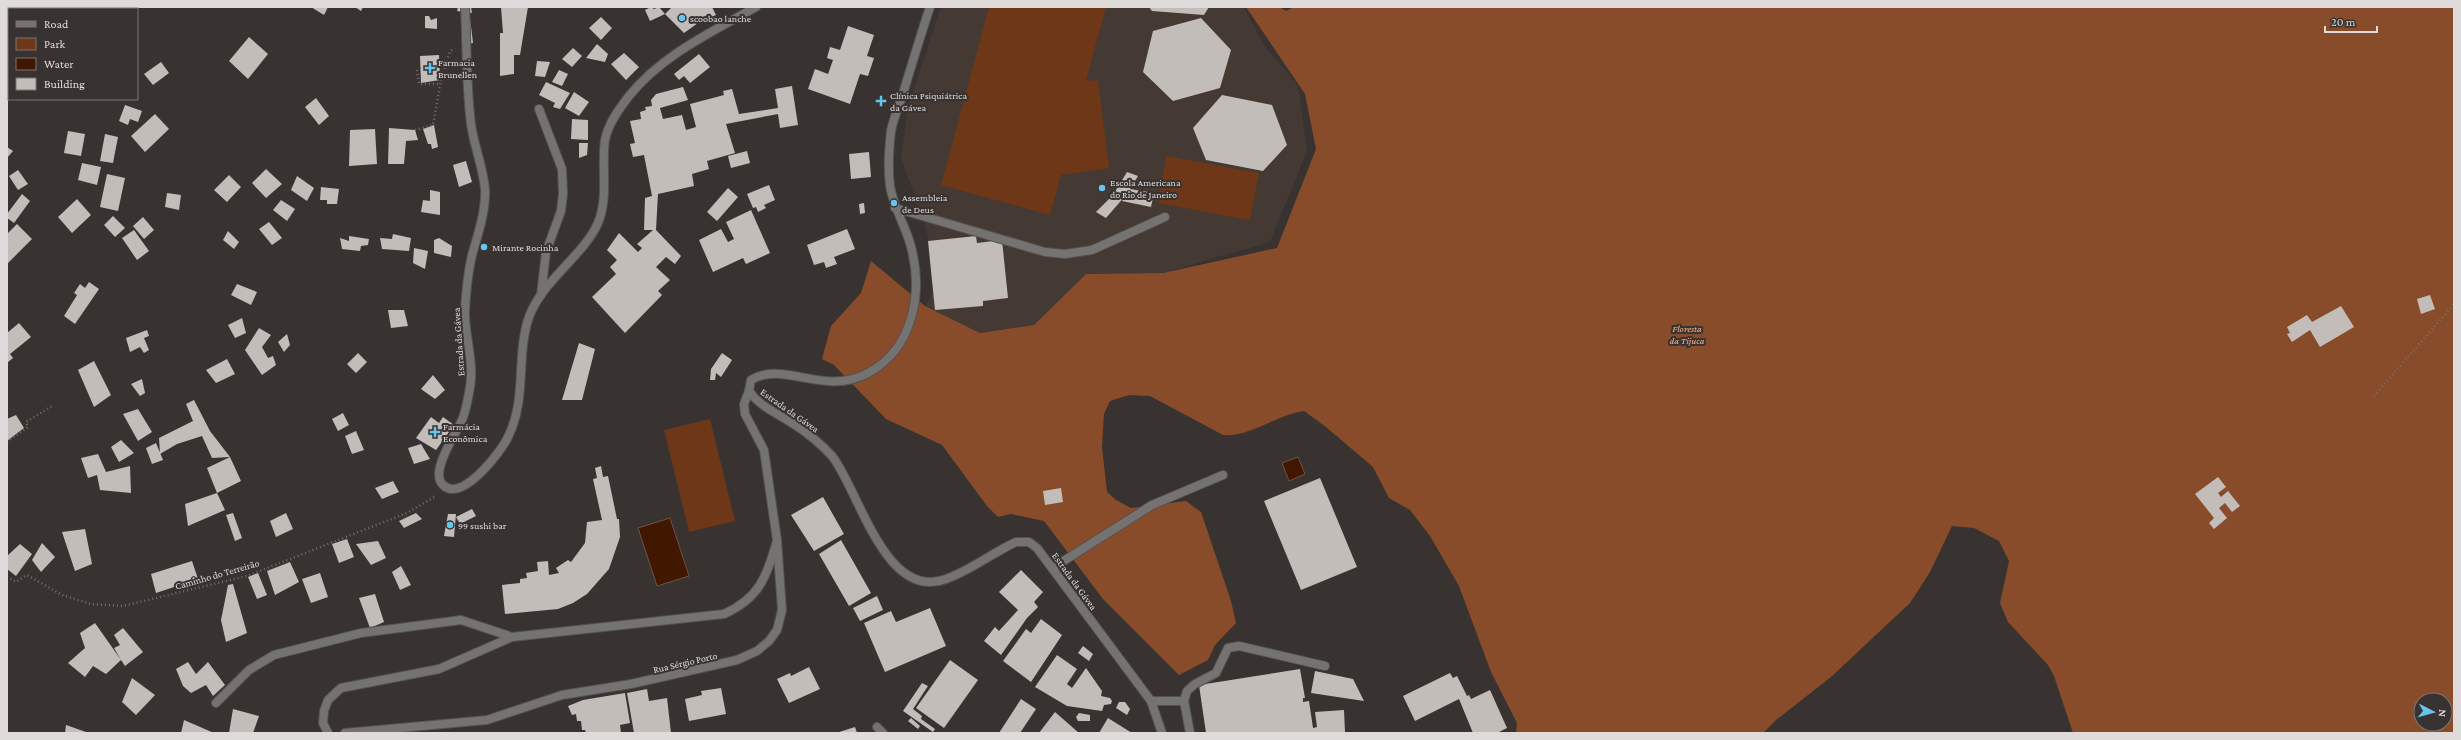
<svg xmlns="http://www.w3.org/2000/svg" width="2461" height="740" font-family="'Crimson Pro',serif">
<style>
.built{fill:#443933}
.green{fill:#6d3718}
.forest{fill:#884c2a;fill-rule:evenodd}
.water{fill:#411700;stroke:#705241}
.building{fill:#c3bdba}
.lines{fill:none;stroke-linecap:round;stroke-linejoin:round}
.service-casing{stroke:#56514f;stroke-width:10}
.minor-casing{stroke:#56514f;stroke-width:10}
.tertiary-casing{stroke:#56514f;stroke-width:10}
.path{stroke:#746f6e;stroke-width:2.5;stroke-dasharray:1 3;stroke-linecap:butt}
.service{stroke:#757372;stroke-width:8}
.minor{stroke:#757372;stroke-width:8}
.tertiary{stroke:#757372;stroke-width:8}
.poi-dot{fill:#65c5ee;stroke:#383331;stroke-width:1.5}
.labels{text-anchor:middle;stroke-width:4;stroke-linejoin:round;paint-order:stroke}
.poi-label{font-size:10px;fill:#dedbda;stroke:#383331;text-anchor:start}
.park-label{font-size:10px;font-style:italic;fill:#fcb38d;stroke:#383331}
.street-label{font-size:10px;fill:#dedbda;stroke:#383331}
</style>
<rect width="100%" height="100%" fill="#383331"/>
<path class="built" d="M941,7H1244L1265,47L1298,85L1307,151L1270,242L1163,273L1086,274L1034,325L980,333L925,306L939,282L923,217L901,159L908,107Z"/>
<path class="green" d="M989,7H1106L1086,81L1098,80L1109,168L1061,175L1050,215L941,185Z
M1166,156L1259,173L1250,220L1158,203Z
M710,419L735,521L689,532L664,430Z"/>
<path class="forest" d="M1246,7H1279L1286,11L1294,7H2454V733H2073L2054,676L2048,665L2008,622L2000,603L2009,561L1999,541L1974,528L1952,526L1930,572L1910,603L1831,677L1776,720L1763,733H1516L1517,723L1491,672L1459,586L1430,536L1410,510L1389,498L1373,467L1326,427L1304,411C1276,415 1250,437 1223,435L1150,396L1129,395L1110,401L1104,414L1102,447L1107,492L1116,500L1131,508L1186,501L1201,512L1231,601L1236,623L1215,645L1208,660L1179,675L1103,599L1044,521L1011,514L998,517L987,506L942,445L886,419L834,365L822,359L831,326L861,293L871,261L925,306L980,333L1034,325L1086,274L1163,273L1277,248L1316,149L1305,94ZM2421,700H2445V724H2421Z"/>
<path class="water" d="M1298,457L1305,474L1289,481L1282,463Z
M670,518L689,576L657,586L638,528Z"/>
<path class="building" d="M83,7H94L84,9Z
M114,7H126V9H114Z
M311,7H328L324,15Z
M355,7H363L361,11Z
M458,7H471L472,13L457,11Z
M501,7H528L520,55H514V74L500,76V33H503Z
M651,7L654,9L659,7L665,14L672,7H712L716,15L698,23L684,33L665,14L650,21L645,10Z
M1149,7H1209L1204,15L1152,11Z
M7,9L9,10L7,28Z
M425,16H429L431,20L437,18V29L425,28Z
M601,17L612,28L601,40L589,28Z
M470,18L473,43L467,44L464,20Z
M1201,18L1231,50L1220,88L1173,101L1143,72L1153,31Z
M848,26L874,35L867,56L874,58L868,76L860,74L850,104L808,89L815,69L828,74L833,60L827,58L830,47L840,50Z
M249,37L268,54L248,79L229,61Z
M597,44L608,54L605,62L586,58Z
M573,48L582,56L572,67L562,59Z
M624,53L639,67L626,80L611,64Z
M699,54L710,67L690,83L684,76L679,80L674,74Z
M439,55L440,80L421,83L420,56Z
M537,61L550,62L545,77L535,76Z
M161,62L169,73L153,85L144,74Z
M559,70L568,74L562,86L552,82Z
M546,82L570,93L560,109L553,107L555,103L539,95Z
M792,86L798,125L780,128L778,114L726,124L735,153L707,161L709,169L692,174L694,186L658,194L656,230L681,256L675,264L666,257L656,267L670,280L658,291L662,295L625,333L592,297L616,274L610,267L617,260L607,250L619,233L638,252L642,248L637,244L653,230H644L645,198L652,196L644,155L633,157L630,144L635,143L630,121L641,119L640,112L646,110L645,107L652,106L651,100L656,94L683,87L688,100L660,108L663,119L682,115L686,130L696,127L690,104L724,95L723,91L732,89L739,114L778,108L775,89Z
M574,92L589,102L579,116L565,108Z
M1222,95L1272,105L1287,145L1263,171L1206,160L1193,128Z
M316,98L329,116L319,125L305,107Z
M125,105L142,111L138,122L130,119L128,125L119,121Z
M155,114L169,129L145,152L131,136Z
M572,119L588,120V140L571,139Z
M434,125L438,147L432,149L431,144H428L423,129Z
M389,128L415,130L418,140L406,141L404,164H388Z
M375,129L377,164L349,166L350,130Z
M68,131L85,134L81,156L64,153Z
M105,134L118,137L113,163L100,161Z
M579,143H588L587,155L579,158Z
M7,147L13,151L7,158Z
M747,151L750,163L731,168L728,156Z
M869,152L871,177L851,179L849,154Z
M466,161L472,182L459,187L453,165Z
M82,163L101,167L97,185L78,180Z
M266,169L282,184L266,198L252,183Z
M18,170L28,184L18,190L9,176Z
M1127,172L1138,176L1130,189L1154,193L1151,207L1122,201L1126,195L1106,218L1096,212L1113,195Z
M107,174L125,178L118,211L100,207Z
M229,175L241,187L227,202L214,190Z
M297,176L314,188L307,201L291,190Z
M769,185L775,200L764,205L766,208L758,212L756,207L753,208L747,194Z
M321,187L339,189L337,204H327V200H320Z
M728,188L738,197L717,221L707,212Z
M430,190L440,192V215L421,212L423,200L430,201Z
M167,193L181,195L179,210L165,207Z
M22,194L30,201L14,223L7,218V214Z
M77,199L91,215L72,233L58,217Z
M281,200L295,209L287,221L273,210Z
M864,203L865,213L860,214L859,204Z
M751,210L770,253L746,264L743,258L713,272L699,240L721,229L728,242L734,239L726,222Z
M113,216L125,228L115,237L104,225Z
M143,217L154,230L144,239L133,226Z
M269,222L282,238L272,245L259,229Z
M17,224L32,239L7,264V234Z
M847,229L855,249L834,257L837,264L826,268L824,262L814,265L807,245Z
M134,230L149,251L137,260L122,238Z
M228,231L239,242L234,249L223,240Z
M393,234L411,238L409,251L382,249L380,238L392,239Z
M349,236L369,239L368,245L361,246L360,251L342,249L340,238L349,241Z
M976,236L977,243L1002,240L1008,298L983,301V306L935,310L928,241Z
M439,238L452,246L451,257L434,253V240Z
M414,248L428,251L425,269L413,263Z
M89,282L99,289L75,324L64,316L77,295L74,293L80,284L85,288Z
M237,284L257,292L251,305L231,295Z
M2430,295L2435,309L2421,314L2417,299Z
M2341,306L2354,327L2320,347L2310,330L2292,342L2287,334L2290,333L2287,327L2307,315L2312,322Z
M388,310H404L408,326L391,328Z
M242,318L246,333L235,338L228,325Z
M19,323L31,337L10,354L13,358L7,363V333Z
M259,328L271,335L262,347L268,358L273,356L276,365L262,375L245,350Z
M147,330L149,336L144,338L149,350L144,353L140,347L130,352L126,338Z
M287,334L290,345L284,352L278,342Z
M579,343L595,349L582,400H562Z
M358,353L367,362L356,373L347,364Z
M722,353L732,360L721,377L716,373L715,380H710L711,369Z
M227,359L235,374L216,383L206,370Z
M94,361L111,395L94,407L78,370Z
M433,375L445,390L435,399L421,389Z
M142,379L145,393L140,396L131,384Z
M194,400L210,431L230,457L212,458L202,436L177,444L160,454L159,438L193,421L186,404Z
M138,409L152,432L138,441L123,414Z
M343,413L349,425L338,431L332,419Z
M16,415L24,428L7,441V419Z
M431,417L439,423L443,417L454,425L436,450L416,438Z
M356,431L364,450L352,454L345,436Z
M121,440L134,453L119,462L111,447Z
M156,443L163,460L152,464L146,448Z
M421,444L430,459L414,464L408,448Z
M98,454L106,472L130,466L131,493L100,490L97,475L88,478L81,458Z
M230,457L241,481L217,493L225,510L188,526L185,504L217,493L207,468Z
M601,466L603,477L608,476L617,519H619L620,537L609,569L587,594L573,603L558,609L505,614L502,585L520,583V579L527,578L526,573L538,571L537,562L548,561L549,575L559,573L556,568L568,560L571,562L585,543L587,522L602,520L593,479L597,478L595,468Z
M2218,477L2226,487L2218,493L2221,497L2228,491L2240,506L2232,512L2225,503L2219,508L2227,518L2214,529L2209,523L2214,518L2195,494Z
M1320,478L1357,567L1301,590L1264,501Z
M393,481L399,492L382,499L375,488Z
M1061,488L1063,502L1045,505L1043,491Z
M823,497L844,534L814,551L791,515Z
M472,509L476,516L460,524L456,517Z
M233,513L242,538L235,541L226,515Z
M286,513L293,529L276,537L270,521Z
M416,513L422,519L404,528L399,521Z
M448,514H456L454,537L444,536Z
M85,529L92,564L75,571L62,532Z
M347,539L354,557L339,563L332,544Z
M841,540L871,593L849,606L819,554Z
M378,541L386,558L371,565L356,544Z
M42,543L55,557L41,572L32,560Z
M20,544L32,554L16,576L7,569V556Z
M192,561L198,579L156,593L151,574Z
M290,562L299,582L275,595L267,571Z
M401,566L411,585L400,590L392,572Z
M1021,570L1043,592L1034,602L1038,607L1027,618L1001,655L984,641L995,627L999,631L1018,610L999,592Z
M258,573L267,595L257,599L248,577Z
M320,573L328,597L311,603L302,579Z
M233,584L247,633L226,642L221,620L228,585Z
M375,594L384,622L370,628L359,598Z
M877,596L883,610L860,621L853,608Z
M930,608L946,646L885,672L864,623L891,611L896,622Z
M1041,619L1062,635L1031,682L1003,661L1026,629L1031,633Z
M95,623L121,660L114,648L120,645L114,635L123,628L143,652L125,666L121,660L106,674L93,666L85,677L68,663L85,648L80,633Z
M1083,646L1093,654L1089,661L1078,653Z
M1057,655L1077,669L1067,684L1072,688L1086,668L1102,691L1101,696L1110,698L1112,701L1111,704L1104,705L1102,711L1067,706L1035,687Z
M950,660L978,680L944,728L916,708Z
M188,662L196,674L208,662L225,685L213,696L206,685L191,693L183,686L176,669Z
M809,667L820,689L789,703L777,679L790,673L791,676Z
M1300,669L1305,698H1303V702L1309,701L1313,728L1317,727L1315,712L1344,710L1345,732L1206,733L1199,685Z
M1315,671L1353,679L1364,701L1311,693Z
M1450,673L1453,678L1457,676L1467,696L1469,695L1471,699L1490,690L1507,728L1497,733H1473L1459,699L1415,721L1403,696Z
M132,678L155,695L136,715L122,702Z
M922,683L928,686L913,709L922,716L921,719L935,729L933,732L903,711Z
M721,688L726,714L689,721L685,699L702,695L701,691Z
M647,689L649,701L667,698L671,733H634L627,693Z
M625,693L630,723L620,725L621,733H586L585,730H582L581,721H577L576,714L572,715L568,706L583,700Z
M1021,699L1036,709L1020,733H999Z
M1119,702H1125L1130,709L1127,715L1116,708Z
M233,709L259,716L253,733H229Z
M1055,712L1079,733H1039Z
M1079,713L1090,715V721H1078L1076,717Z
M911,718L920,726L918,729L908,721Z
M1108,718L1132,733H1099Z
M184,720L214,733H181Z
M66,725L89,733H65Z
M855,727L857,733H836Z"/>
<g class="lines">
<g class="service-casing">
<path id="service" d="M895,208L1045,252L1065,254L1092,250L1165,217
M1054,567L1152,505L1223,475
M1151,701H1184
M216,703L249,670L274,655L361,633L461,620L512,637
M877,727L883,733
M328,733L323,723L324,711L328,700L341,688L439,669L512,637L724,614C760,598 766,577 777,541
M1190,733L1184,701L1187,691L1195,684L1216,673L1228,648L1239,646L1325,666"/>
</g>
<g class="minor-casing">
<path id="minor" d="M539,109L562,169L563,194L561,211L546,252L541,295
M345,733L487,720L562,695L631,684L737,660L757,651L769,641L777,630L782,610L777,540L764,450L745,414L744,404L749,391"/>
</g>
<g class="tertiary-casing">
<path id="tertiary" d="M465,7C467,46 466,85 471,124C474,146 483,167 485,189C486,211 478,234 472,255C468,273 466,291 465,310C464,338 476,363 469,393C467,402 466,411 462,420C456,434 429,472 443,485C462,503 501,452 508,437C515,423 519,403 520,388C522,364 521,340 529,317C542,281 584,255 598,223C609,196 601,167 605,140C608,124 619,109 629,96C662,55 712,32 756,7
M930,7C920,37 911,67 902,97C898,108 893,120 891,131C889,148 888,170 890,186C893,205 903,222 909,240C924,287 916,347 868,373C824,397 784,360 751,380L749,391C760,407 779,414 795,425C809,434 821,444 832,456C859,490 885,602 946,579C971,570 992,553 1016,542H1029L1037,548L1151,701L1162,733"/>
</g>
<path class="path" d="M417,70L419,84H440
M415,130L433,125L441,80L450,51L455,49
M2374,396L2454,304
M7,442L28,427L26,422L52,406
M7,577L16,582L27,575L62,595L91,604L123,606L247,576L407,513L436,496"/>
<use href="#service" class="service"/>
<use href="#minor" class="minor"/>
<use href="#tertiary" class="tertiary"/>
</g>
<g class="poi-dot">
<circle cx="682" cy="18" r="4"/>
<path d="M428 62h4v4h4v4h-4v4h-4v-4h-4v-4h4z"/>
<path d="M879 95h4v4h4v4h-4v4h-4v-4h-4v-4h4z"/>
<circle cx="1102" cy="188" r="4"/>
<circle cx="894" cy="203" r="4"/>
<circle cx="484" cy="247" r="4"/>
<path d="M433 426h4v4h4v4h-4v4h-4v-4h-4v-4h4z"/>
<circle cx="450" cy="525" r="4"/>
</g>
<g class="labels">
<g class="poi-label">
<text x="690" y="22">scoobao lanche</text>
<text x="438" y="66">Farmacia<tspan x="438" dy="12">Brunellen</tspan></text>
<text x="890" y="99">Clínica Psiquiátrica<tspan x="890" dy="12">da Gávea</tspan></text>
<text x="1110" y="186">Escola Americana<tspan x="1110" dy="12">do Rio de Janeiro</tspan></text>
<text x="902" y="201">Assembleia<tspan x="902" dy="12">de Deus</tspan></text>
<text x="492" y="251">Mirante Rocinha</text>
<text x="443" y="430">Farmácia<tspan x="443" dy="12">Econômica</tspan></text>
<text x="458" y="529">99 sushi bar</text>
</g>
<g class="park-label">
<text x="1687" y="332">Floresta<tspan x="1687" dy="12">da Tijuca</tspan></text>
</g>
<g class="street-label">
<text transform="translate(458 342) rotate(-94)" y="4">Estrada da Gávea</text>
<text transform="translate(790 410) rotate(35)" y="4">Estrada da Gávea</text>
<text transform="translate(217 574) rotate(-16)" y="4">Caminho do Terreirão</text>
<text transform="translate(1075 581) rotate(54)" y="4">Estrada da Gávea</text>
<text transform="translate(685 662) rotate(-13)" y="4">Rua Sérgio Porto</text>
</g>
</g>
<rect width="2461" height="740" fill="none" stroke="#dedbda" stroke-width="16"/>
<rect x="8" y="8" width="130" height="92" fill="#383331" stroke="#7a7675"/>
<rect x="16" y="21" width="20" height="6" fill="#757372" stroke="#7a7675"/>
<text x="44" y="28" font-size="12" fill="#dedbda">Road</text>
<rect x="16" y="38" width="20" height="12" fill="#6d3718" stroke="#7a7675"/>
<text x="44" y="48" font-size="12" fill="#dedbda">Park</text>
<rect x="16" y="58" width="20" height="12" fill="#411700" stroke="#7a7675"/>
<text x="44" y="68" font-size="12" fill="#dedbda">Water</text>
<rect x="16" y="78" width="20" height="12" fill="#c3bdba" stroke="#7a7675"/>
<text x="44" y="88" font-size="12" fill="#dedbda">Building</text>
<g transform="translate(2433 712) rotate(96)"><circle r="19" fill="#383331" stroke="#7a7675"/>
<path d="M0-3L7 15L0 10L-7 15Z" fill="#65c5ee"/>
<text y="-6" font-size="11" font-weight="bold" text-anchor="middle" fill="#dedbda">N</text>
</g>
<path d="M2325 26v6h52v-6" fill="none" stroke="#dedbda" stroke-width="2"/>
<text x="2331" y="26" font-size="12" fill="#dedbda" stroke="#383331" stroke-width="3" paint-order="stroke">20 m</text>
</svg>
